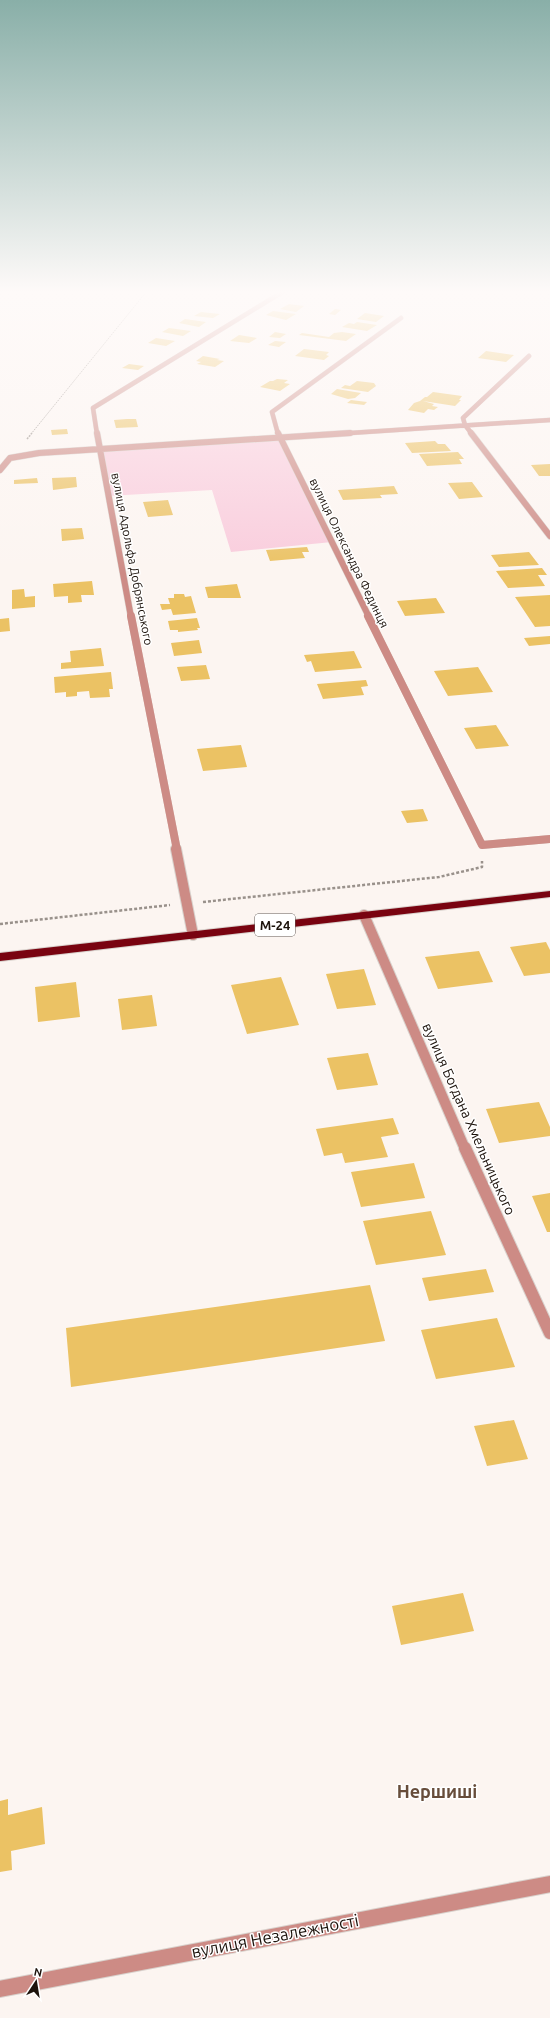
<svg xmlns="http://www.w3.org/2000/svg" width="550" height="2018" font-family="Ubuntu,sans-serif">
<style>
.green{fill:#f9ccdc}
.building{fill:#ebc264}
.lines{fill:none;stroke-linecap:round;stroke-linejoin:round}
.minor-far5-casing{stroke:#d8d1cc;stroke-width:5}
.minor-far4-casing{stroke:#d8d1cc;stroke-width:7}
.minor-far3-casing{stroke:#d8d1cc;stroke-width:8}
.minor-far2-casing{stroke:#d8d1cc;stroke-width:12}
.minor-far1-casing{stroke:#d8d1cc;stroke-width:14}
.minor-casing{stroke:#d8d1cc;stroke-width:18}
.highway-casing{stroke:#d8d1cc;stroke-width:2}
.path-far2{stroke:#99918b;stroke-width:1;stroke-dasharray:1.5 1;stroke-linecap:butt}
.path-far1{stroke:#99918b;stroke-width:1.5;stroke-dasharray:2 1;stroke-linecap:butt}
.path{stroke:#99918b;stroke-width:2.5;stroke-dasharray:3 2;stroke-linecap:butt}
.minor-far5{stroke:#cd8b85;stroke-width:4.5}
.minor-far4{stroke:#cd8b85;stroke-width:6}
.minor-far3{stroke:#cd8b85;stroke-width:8}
.minor-far2{stroke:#cd8b85;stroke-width:10}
.minor-far1{stroke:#cd8b85;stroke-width:12}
.minor{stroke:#cd8b85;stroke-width:16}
.highway{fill:#790310;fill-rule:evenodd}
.labels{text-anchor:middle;stroke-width:3;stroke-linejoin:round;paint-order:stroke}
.far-street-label{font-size:12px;fill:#1c120b;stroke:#fff}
.shield{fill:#fff;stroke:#605954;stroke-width:1}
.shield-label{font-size:13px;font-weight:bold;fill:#1c120b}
.street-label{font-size:14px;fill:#1c120b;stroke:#fff}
.near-street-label{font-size:17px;fill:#1c120b;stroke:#fff}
.near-neighbourhood-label{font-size:18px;font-weight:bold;fill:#674d3b;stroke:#fff}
</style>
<rect width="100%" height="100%" fill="#fcf5f1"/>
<path class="green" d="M279,436L332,542L231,552L212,490L108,496L99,449Z"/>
<path class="building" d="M289,304L304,306L296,312L280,309Z
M335,309L341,310L335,315L329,314Z
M273,311L296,314L286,320L266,315Z
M201,312L220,314L213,318L194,316Z
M365,313L384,316L376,322L357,319Z
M185,319L206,322L199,327L179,323Z
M357,322L377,325L367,331L342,327L349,323L354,324Z
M169,328L191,331L183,336L162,332Z
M275,332L286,334L280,338L269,337Z
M342,332L356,334L346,341L299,335L302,333L329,337L334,333Z
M239,335L257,338L249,343L230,341Z
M156,338L175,341L166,346L148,343Z
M275,341L286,342L279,347L268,345Z
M304,349L329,352L326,355L329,356L324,360L295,356Z
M486,351L514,355L506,362L478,358Z
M203,356L220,359L217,360L224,361L215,367L197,364L201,362L196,361Z
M129,364L144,366L138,370L122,368Z
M277,379L288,380L284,383L290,384L280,391L260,387L270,381H273Z
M357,381L374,383L376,386L368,392L341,388L345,385L350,386Z
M337,389L361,393L355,398L348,399L331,394Z
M433,392L462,396L459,400H461L455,406L423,401L434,404L432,406L438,407L434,410L428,409L424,413L408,410L414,403L420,401L425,397H427Z
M351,400L367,402L364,405L347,403Z
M127,419H136L138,427L116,428L114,420Z
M67,429L68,434L52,435L51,430Z
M435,441L438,444H445L451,451L412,453L405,443Z
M458,452L464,459H459L462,464L427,466L419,454Z
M550,464V476H539L531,465Z
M76,477L77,487L53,490L52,478Z
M37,478L38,483L14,484V480Z
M472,482L483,497L459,499L448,483Z
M394,486L398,494L380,495L382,498L343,500L338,490Z
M168,500L173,515L148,517L143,502Z
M82,528L84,539L62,541L61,529Z
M307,547L309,552H302L305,558L270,561L266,550Z
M529,552L539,565L499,567L491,555Z
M542,568L547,575H538L545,586L508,588L496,571Z
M92,581L94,595H81L82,602L68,603V596L54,597L53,584Z
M237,584L241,598H208L205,587Z
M24,589L25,597L35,596V607L12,609V590Z
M174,594H184L185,597L191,596L196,613L173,615L171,609L162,610L160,604H170L168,598H174Z
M550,595V626L535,627L515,597Z
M436,598L445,613L405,616L397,601Z
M9,618L10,631L0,632V619Z
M197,618L200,628H197L198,630L178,632V630H170L168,621Z
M550,636V644L529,646L524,638Z
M199,640L202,653L174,656L171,643Z
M101,648L104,666L61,669V663L71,662L70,651Z
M354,651L362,668L315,672L311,661L307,662L304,655Z
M206,665L210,679L181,681L177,667Z
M478,667L493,692L448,696L434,671Z
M111,672L113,689H109L110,697L90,698L89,691L77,692V696L66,697V692L55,693L54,677Z
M366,680L368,686L361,687L364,695L323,699L317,684Z
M496,725L509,746L476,749L464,728Z
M241,745L247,767L203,771L197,749Z
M423,809L428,821L407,823L401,811Z
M546,942L550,950V973L524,976L510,947Z
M479,951L493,982L438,989L425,957Z
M364,969L376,1005L337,1009L326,974Z
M281,977L299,1025L247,1034L231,985Z
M76,982L80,1017L38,1022L35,987Z
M152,995L157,1026L122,1030L118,999Z
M368,1053L378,1085L337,1090L327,1058Z
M539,1102L550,1127V1136L499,1143L486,1109Z
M393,1118L399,1134L381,1137L388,1157L345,1163L342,1153L324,1156L316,1129Z
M414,1163L425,1198L361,1207L351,1172Z
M550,1193V1232H547L532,1196Z
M431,1211L446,1255L376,1265L363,1221Z
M486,1269L494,1292L429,1301L422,1278Z
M370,1285L385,1341L71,1387L66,1328Z
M497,1318L515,1367L436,1379L421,1330Z
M514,1420L528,1459L487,1466L474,1426Z
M463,1593L474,1631L401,1645L392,1606Z
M8,1799V1815L42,1807L45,1844L11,1851L12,1870L0,1872V1801Z"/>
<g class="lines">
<g class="minor-far5-casing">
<path id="minor-far5" d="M97,434L93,408L284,291
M278,434L272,412L401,318
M335,434L550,420
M472,434L465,425L463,418L529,356"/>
</g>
<g class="minor-far4-casing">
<path id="minor-far4" d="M97,433L131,617
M278,433L369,617
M471,433L550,536
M0,470L10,458L39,453L350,433"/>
</g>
<g class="minor-far3-casing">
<path id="minor-far3" d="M131,616L177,850
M368,616L482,845L550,839"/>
</g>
<g class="minor-far2-casing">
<path id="minor-far2" d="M176,849L193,935
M364,915L465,1149"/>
</g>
<g class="minor-far1-casing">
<path id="minor-far1" d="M465,1148L550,1333"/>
</g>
<g class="minor-casing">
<path id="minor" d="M0,1989L550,1884"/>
</g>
<g class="highway-casing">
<path id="highway" d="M550,891V897L0,961V953Z"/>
</g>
<path class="path-far2" d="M31,434L147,291"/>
<path class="path-far1" d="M27,439L32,433"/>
<path class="path" d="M203,902L439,877L482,867V861
M0,924L170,905"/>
<use href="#minor-far5" class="minor-far5"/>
<use href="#minor-far4" class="minor-far4"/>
<use href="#minor-far3" class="minor-far3"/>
<use href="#minor-far2" class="minor-far2"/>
<use href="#minor-far1" class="minor-far1"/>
<use href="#minor" class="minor"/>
<use href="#highway" class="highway"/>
</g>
<linearGradient id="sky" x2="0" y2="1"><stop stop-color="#89afa8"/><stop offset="0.51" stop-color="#fefaf9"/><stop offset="1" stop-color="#fefaf9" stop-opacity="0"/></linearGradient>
<rect width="550" height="573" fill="url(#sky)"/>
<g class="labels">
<g class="far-street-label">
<text transform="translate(349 553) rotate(64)" y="4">вулиця Олександра Фединця</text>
<text transform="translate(132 559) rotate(79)" y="4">вулиця Адольфа Добрянського</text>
</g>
<rect class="shield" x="255" y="914" width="40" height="22" rx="3"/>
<g class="shield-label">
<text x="275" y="930">М-24</text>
</g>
<g class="street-label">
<text transform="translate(469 1119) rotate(66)" y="5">вулиця Богдана Хмельницького</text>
</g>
<g class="near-street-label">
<text transform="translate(275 1936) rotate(-11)" y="6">вулиця Незалежності</text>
</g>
<g class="near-neighbourhood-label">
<text x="437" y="1798">Нершиші</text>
</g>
</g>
<g transform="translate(36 1982) rotate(12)" stroke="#ffffff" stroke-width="3" paint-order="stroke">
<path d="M0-3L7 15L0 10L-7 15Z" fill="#1c120b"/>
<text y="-6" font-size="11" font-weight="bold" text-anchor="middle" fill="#1c120b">N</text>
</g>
</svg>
